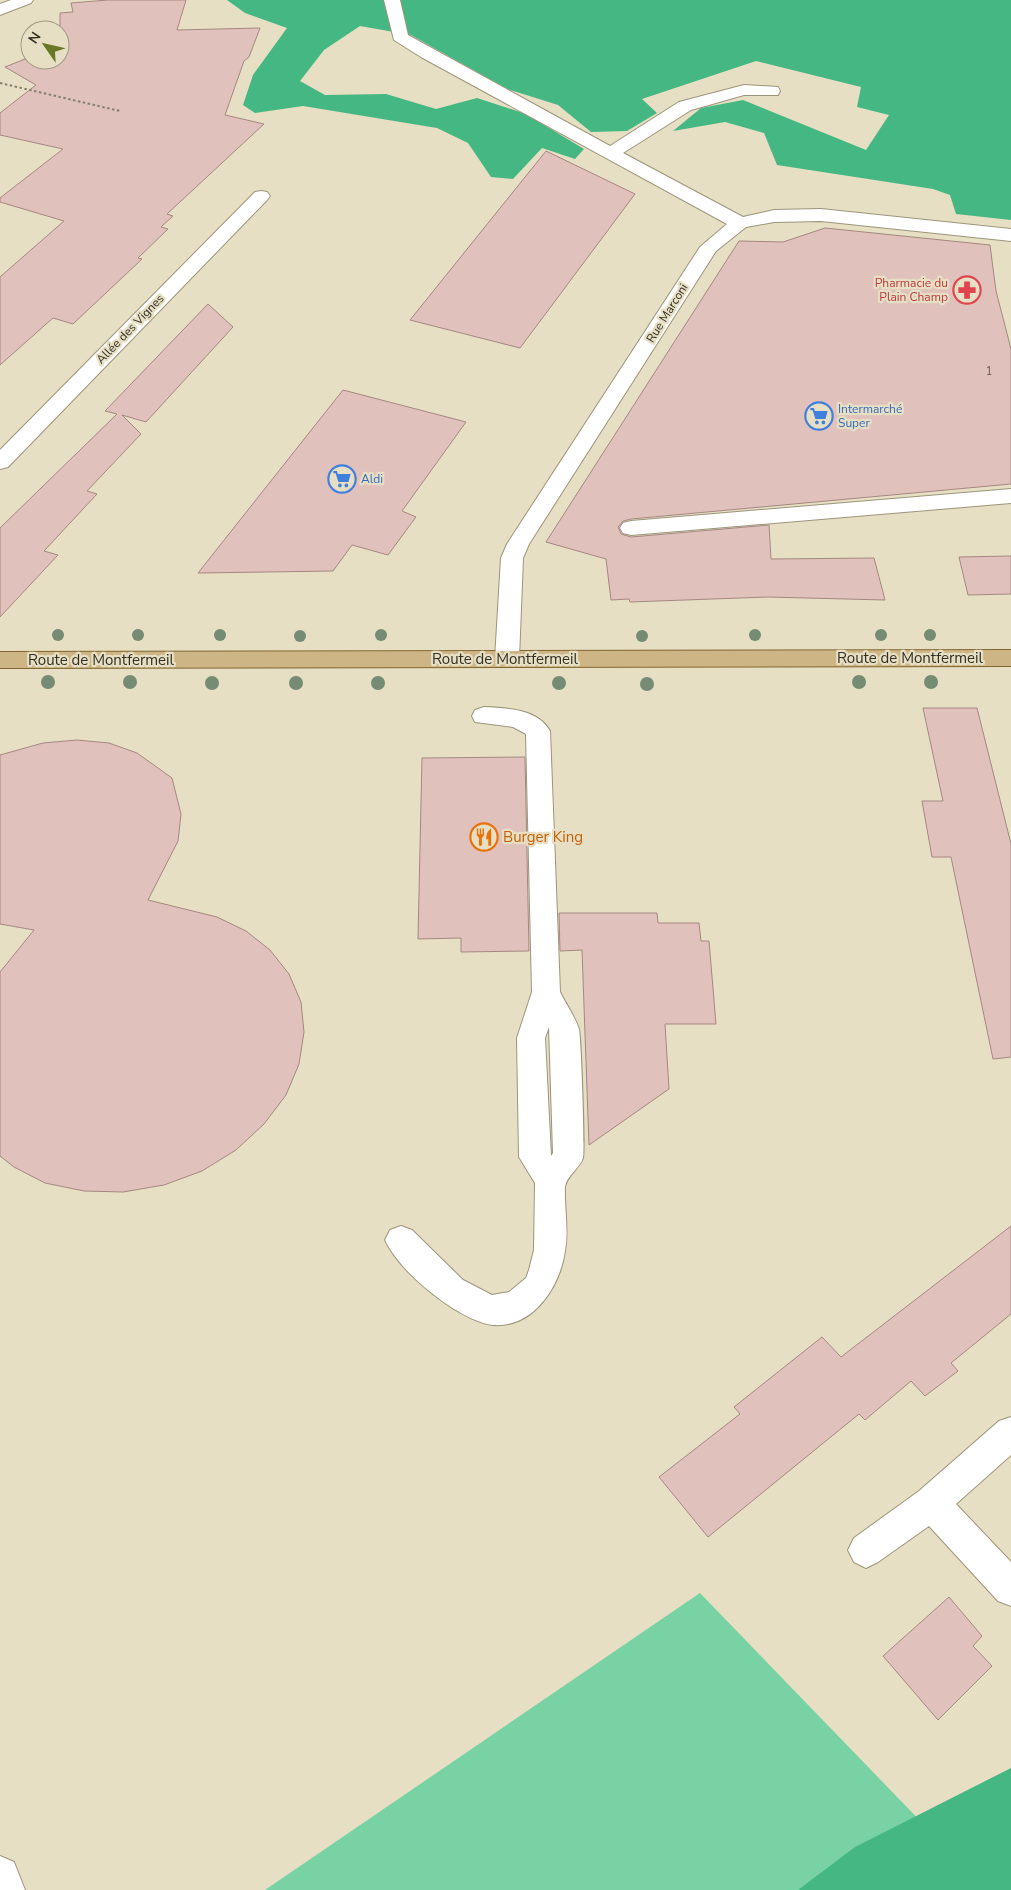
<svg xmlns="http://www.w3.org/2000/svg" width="1011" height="1890" font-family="'Nunito Sans',sans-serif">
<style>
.green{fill:#79d2a4}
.forest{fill:#45b783}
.building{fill:#e1c1bb;stroke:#a58782}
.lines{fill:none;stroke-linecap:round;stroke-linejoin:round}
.minor-casing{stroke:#9c957c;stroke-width:2}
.major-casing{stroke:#81662f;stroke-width:2}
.path{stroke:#85806e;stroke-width:2;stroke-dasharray:2.5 2.5;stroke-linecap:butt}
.minor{fill:#fff;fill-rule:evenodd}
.major{fill:#cdb585;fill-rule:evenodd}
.tree{fill:#758b73}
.labels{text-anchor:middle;stroke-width:4.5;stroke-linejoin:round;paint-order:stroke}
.far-number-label{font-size:11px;fill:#5e544a}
.far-health-label{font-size:12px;fill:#be3a42;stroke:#e6dfc3;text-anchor:end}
.far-street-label{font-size:12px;fill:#322f25;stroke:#e6dfc3}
.far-shop-label{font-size:12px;fill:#366cbe;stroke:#e6dfc3;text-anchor:start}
.street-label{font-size:15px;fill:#322f25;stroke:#e6dfc3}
.food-label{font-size:15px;fill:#c56008;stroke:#e6dfc3;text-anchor:start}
</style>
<rect width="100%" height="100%" fill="#e6dfc3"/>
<path class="green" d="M700,1593L987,1890H265Z"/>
<path class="forest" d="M227,0H1011V220L956,214L950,195L933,189L777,165L764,133L725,122L673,131L701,108L743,100L866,150L889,115L857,107L861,87L756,61L642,99L657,113L627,131L591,132L558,105L507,89L411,35L360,26L324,50L300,81L325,95L386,94L436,109L477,98L526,114L584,149L575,159L542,148L513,179L491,177L468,143L437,128L303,106L255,113L243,105L253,75L287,28L245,13Z
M1011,1768V1890H798L855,1847Z"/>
<path class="building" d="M108,0H186L177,30L260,28L249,57L244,61L225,115L264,124L167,214L173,216L161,227L168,229L138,258L142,259L73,324L53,318L0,365V277L64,221L0,202V198L63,149L0,135V113L36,85L5,67L30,57V60H60V13L73,12L71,3Z
M546,151L635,194L520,348L410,320Z
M825,228L990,245L996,291L1011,349V484L631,519L623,521L618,527L621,534L631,537L769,525L771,559L874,558L885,600L768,597L630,602L629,599L611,600L606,559L546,542L739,241L783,242Z
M208,304L233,327L146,422L122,415L141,434L87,491L97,494L44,551L58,555L0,617V528L117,414L105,411Z
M343,390L466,422L402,511L416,517L388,555L352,545L333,571L198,573Z
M1011,556V594L968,595L959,557Z
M923,708H977L1011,844V1057L993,1059L951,857H932L922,801H943Z
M77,740L109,743L137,753L172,778L181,814L178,841L148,900L217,917L246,931L270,950L289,974L301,1002L304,1032L299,1064L286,1095L264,1124L236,1150L202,1171L164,1185L123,1192L84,1191L45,1183L14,1167L0,1156V972L34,930L0,924V755L43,743Z
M525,757L529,951L461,952V938L418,939L422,758Z
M559,913H657L658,923H699L701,941H709L716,1024H665L669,1089L589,1145L582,950L560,951Z
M1011,1226V1314L951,1363L958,1371L925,1396L911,1381L865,1420L859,1414L708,1537L659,1477L740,1414L734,1407L822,1337L841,1357Z
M949,1597L982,1636L973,1646L992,1666L938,1720L883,1656Z"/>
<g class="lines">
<g class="minor-casing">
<path id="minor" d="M11,0H33L31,3L0,15V4Z
M384,0H400L408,35L610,146L679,102L744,85L778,87L780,91L778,95H744L691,110L623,153L743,217L774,210L821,209L1011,229V241L821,221L774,222L746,227L716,251L529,544L523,558L519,659L515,665L507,667L499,665L495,659L501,558L507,544L700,247L727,224L421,57L394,40Z
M261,191L267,192L270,196L267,200L8,467L0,469V450L255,192Z
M1011,489V503L631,535L623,533L620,528L623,523L631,521Z
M484,707C507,708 538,709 550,731L560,992C566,1004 575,1017 579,1029C581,1038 585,1150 583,1158C580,1168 566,1176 565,1187C564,1208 569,1230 565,1251C560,1286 534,1328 493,1325C481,1324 464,1315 454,1309C429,1293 398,1267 385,1240L390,1230L401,1226L412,1230L463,1280L492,1295L509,1292L526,1278L529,1270L534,1250L535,1183L519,1157L517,1038L532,992L526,734L513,727L475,722L472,716L475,710ZM549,1027L553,1153L551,1156L545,1038Z
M1011,1417V1455L956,1504L1011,1562V1606L998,1601L929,1526L878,1562L866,1568L854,1562L848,1550L854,1538L919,1491L999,1421Z
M0,1856L14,1862L25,1890H0Z"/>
</g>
<g class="major-casing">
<path id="major" d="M1011,650V666L0,668V652Z"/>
</g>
<path class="path" d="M0,83L120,111"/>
<use href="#minor" class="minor"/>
<use href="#major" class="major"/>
</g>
<g class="tree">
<circle cx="58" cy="635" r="6"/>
<circle cx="138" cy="635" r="6"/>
<circle cx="220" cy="635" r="6"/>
<circle cx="381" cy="635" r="6"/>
<circle cx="755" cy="635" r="6"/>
<circle cx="881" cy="635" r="6"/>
<circle cx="930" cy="635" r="6"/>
<circle cx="300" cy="636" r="6"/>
<circle cx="642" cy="636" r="6"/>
<circle cx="48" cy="682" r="7"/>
<circle cx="130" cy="682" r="7"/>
<circle cx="859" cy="682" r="7"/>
<circle cx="931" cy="682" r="7"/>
<circle cx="212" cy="683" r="7"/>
<circle cx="296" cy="683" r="7"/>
<circle cx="378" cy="683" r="7"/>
<circle cx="559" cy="683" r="7"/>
<circle cx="647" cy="684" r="7"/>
</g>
<defs>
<g id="pharmacy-ring" transform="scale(1.4375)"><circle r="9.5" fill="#e6dfc3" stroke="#e0444e" stroke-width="1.5"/><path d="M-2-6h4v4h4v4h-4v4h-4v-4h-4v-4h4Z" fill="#e0444e"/></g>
<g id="supermarket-ring" transform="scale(1.4375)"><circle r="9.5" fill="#e6dfc3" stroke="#3f7fe0" stroke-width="1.5"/><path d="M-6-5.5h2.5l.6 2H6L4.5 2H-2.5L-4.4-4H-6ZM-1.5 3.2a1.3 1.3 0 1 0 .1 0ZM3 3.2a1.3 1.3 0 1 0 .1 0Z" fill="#3f7fe0"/></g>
<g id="restaurant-ring" transform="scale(1.4375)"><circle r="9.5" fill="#e6dfc3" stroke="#e8710a" stroke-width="1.5"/><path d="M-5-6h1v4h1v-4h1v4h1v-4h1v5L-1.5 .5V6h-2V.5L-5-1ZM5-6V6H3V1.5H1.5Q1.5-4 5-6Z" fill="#e8710a"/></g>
</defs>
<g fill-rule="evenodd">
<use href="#pharmacy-ring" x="967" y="290"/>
<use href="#supermarket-ring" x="819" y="416"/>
<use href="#supermarket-ring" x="342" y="479"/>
<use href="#restaurant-ring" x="484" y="837"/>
</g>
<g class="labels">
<g class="far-number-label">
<text x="989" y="375">1</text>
</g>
<g class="far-health-label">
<text x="948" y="287">Pharmacie du<tspan x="948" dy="14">Plain Champ</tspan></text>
</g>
<g class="far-street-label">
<text transform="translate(667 313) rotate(-58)" y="4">Rue Marconi</text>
<text transform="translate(130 329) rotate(-46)" y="4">Allée des Vignes</text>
</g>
<g class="far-shop-label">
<text x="838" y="413">Intermarché<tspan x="838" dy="14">Super</tspan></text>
<text x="361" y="483">Aldi</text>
</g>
<g class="street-label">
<text x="910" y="663">Route de Montfermeil</text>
<text x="505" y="664">Route de Montfermeil</text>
<text x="101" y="665">Route de Montfermeil</text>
</g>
<g class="food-label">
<text x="503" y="842">Burger King</text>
</g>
</g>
<g transform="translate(45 45) rotate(304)"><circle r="24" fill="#e6dfc3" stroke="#9e9984"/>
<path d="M0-4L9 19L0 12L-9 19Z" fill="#687825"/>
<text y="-8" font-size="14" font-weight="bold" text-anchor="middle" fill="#322f25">N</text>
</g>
</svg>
